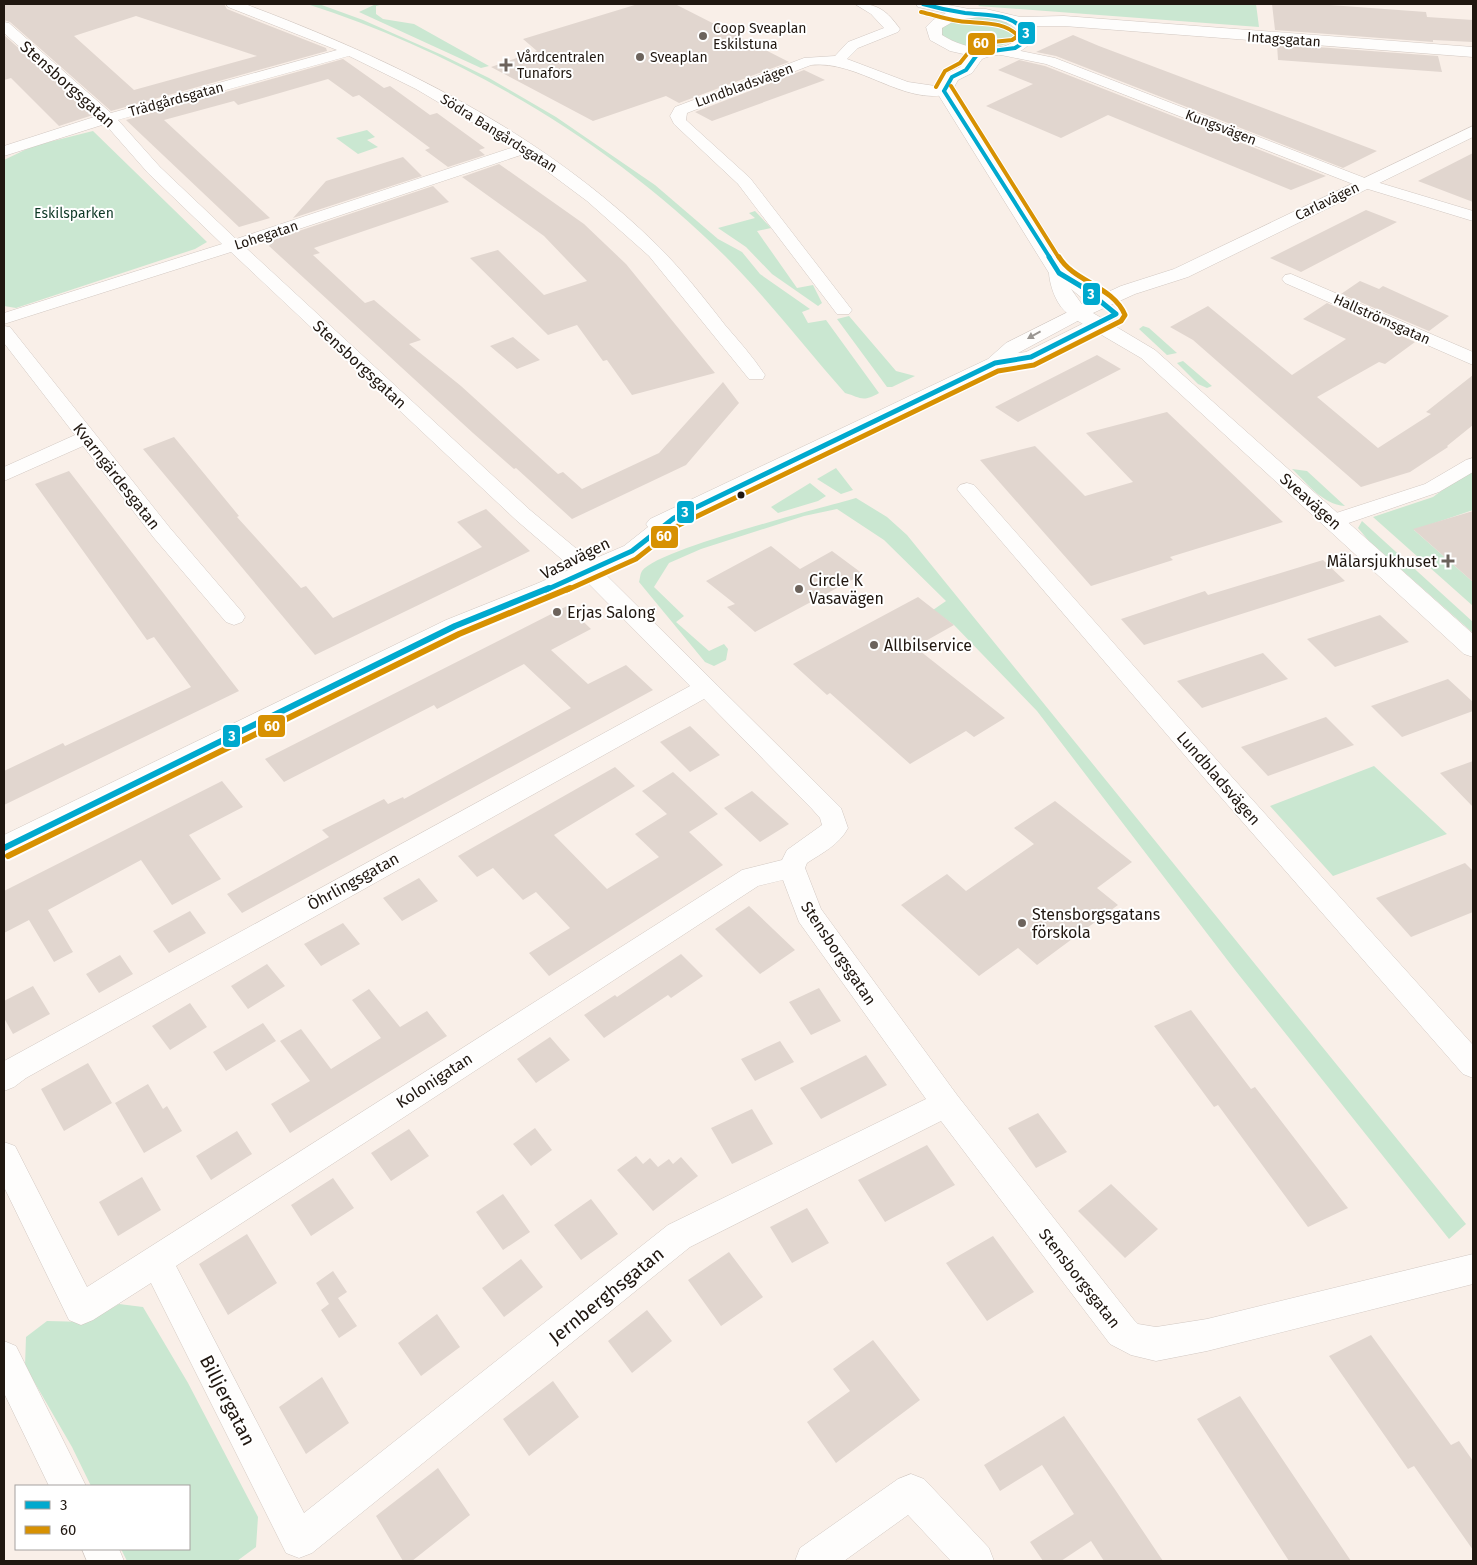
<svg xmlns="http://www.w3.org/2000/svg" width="1477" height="1565" font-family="'Fira Sans',sans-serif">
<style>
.green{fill:#cae7d1}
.building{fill:#e1d6cf;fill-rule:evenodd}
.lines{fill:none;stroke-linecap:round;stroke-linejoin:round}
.minor-casing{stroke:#d2c8c2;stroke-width:1}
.tertiary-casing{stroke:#d2c8c2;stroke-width:1}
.secondary-casing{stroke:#d2c8c2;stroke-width:1}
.primary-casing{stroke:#d2c8c2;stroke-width:1}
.minor{fill:#fefdfc;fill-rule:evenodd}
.tertiary{fill:#fefdfc;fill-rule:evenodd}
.secondary{fill:#fefdfc;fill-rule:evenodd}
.primary{fill:#fefdfc;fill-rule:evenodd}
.bus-1-far2-casing{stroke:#fff;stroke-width:6}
.bus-1-far1-casing{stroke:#fff;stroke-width:8}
.bus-1-casing{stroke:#fff;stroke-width:10}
.bus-2-far2-casing{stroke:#fff;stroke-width:6}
.bus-2-far1-casing{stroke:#fff;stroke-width:8}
.bus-2-casing{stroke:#fff;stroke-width:10}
.bus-1-far2{stroke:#00a9ce;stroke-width:4}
.bus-1-far1{stroke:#00a9ce;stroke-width:5}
.bus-1{stroke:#00a9ce;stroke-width:6}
.bus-2-far2{stroke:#d79102;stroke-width:4}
.bus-2-far1{stroke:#d79102;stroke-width:5}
.bus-2{stroke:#d79102;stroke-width:6}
.oneway{fill:#9a9692}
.poi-dot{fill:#6c635c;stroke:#fff;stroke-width:2}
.bus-dot{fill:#201710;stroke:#fff;stroke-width:2}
.labels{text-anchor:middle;stroke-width:4;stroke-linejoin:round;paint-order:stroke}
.far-poi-label{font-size:14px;fill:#201710;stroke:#fff;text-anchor:start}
.far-street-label{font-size:14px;fill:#201710;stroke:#fff}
.far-park-label{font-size:14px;fill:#0e3926;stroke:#fff}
.street-label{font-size:16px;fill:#201710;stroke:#fff}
.poi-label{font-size:16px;fill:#201710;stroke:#fff;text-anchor:start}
.near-street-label{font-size:19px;fill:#201710;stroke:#fff}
.line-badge{stroke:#fff;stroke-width:2}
.badge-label{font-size:14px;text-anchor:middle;font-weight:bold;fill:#fff}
</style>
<rect width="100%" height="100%" fill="#f9efe8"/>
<path class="green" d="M307,4H319L363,20L442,55L489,78L556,117L655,185L718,239L742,252L760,274L810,309L802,312L808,323L826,320L879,393C862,403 860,397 845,393C805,348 768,299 725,256C609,141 462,54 307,4Z
M376,4H383L376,6V14L383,19L414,24L489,66L481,68L359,12Z
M981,4H1256L1259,27L978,6Z
M976,17C990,18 1011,19 1017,34L1016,39C1000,52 940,52 940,29L956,19Z
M367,130L375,137L367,140L378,147L358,154L336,138Z
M93,131L207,242L195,249L16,308L4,306V160L33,146Z
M755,211L771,228L757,231L797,288L813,285L822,303L818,306L772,274L746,247L718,228L755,218L749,213Z
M849,316L896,371L915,376L892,387H887L837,319Z
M1143,326L1149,328L1177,353L1167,355L1139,329Z
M1183,361L1212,386L1207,388L1198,384L1177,363Z
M836,468L853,490L841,494L817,479Z
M1473,468V510L1414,530L1473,582V606L1373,517L1433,497Z
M1292,469L1307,471L1345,506C1322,504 1308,484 1292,469Z
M810,483L826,496L818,501L778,513L771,507Z
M856,498L887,517L907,535L1466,1224L1449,1239L1235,970L1037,711L954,625L933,610L946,601L884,540L837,509L804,516L701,549L669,563L654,587L684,616L676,622L709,651L724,644L728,649L726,660L714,666L705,662L639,582C640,579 640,574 642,571C658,549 822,508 856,498Z
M1362,521L1473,622V633L1369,541L1358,528Z
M1374,766L1447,834L1333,876L1270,806Z
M119,1304L143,1307L188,1383L258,1517L256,1547L237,1561H127L121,1549H189V1486H91L72,1447L25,1366L26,1337L47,1321L88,1322Z"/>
<path class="building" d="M4,4H224L227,9L326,48L327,51L111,111L10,22L4,20ZM136,16L257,56L134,90L74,36Z
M638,4H675L789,62L679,103L666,96L593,121L491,67L537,51L523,39Z
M1272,4H1316L1426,12L1427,17L1473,20V42L1433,40V42L1275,30Z
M4,35L93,115L59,126L11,78L4,80Z
M1073,35L1099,46L1377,151L1343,168L1056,56L1036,52Z
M1277,44L1438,56L1442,72L1278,60Z
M343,59L384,88L390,86L430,115L437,113L485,148L479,150L485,155L448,167L425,150L430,148L359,95L353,97L328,79L238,105L234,101L164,120L270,218L239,227L126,120Z
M1019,60L1045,66L1326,176L1291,190L1108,115L1061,138L986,106L1033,84L998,70Z
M804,70L825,80L712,121L695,112Z
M1473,153V202L1418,181Z
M403,157L422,176L293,218L326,181Z
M499,164L584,224L626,264L715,373L632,395L607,360L603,361L577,325L548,335L470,258L498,250L544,295L587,281L544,236L462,177Z
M433,186L449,202L314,248L320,253L313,255L365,303L374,300L421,340L409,344L461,386L558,474L563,472L582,489L659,453L723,382L739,403L686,465L572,519L516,468L514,469L473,433L269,246L275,239Z
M1366,210L1397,222L1301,272L1270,258Z
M1360,281L1379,289L1383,286L1449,316L1429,331L1341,294Z
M1327,303L1415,342L1385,364L1379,362L1317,397L1378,448L1431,414L1426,412L1473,375V425L1447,446L1448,447L1410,472L1361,487L1193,340L1170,327L1208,306L1292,375L1346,339L1303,319Z
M513,337L540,360L517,369L490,346Z
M1097,355L1121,369L1018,422L995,407Z
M1167,412L1283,522L1170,557L1173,560L1091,586L980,460L1035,446L1085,496L1133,482L1086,433Z
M174,437L239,516L237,517L301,588L306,586L333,618L482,547L457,522L486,509L530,551L315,655L143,449Z
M69,471L239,691L4,805V771L63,743L65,746L191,687L154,637L147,640L35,484Z
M1473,511V582L1413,529Z
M771,546L800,569L832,551L863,574L755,632L727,607L735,604L706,581Z
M1323,560L1345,581L1144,645L1121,619L1205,591L1208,595Z
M918,597L954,625L915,647L1005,718L974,737L966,731L910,764L830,693L827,695L793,664Z
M567,606L591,629L551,650L588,684L626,665L653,690L242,913L227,894L329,837L322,830L384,799L388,804L403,797L404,799L571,708L524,664L437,709L434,705L284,782L265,759Z
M1380,615L1409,642L1335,667L1307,639Z
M1263,653L1288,679L1202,708L1177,681Z
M1448,679L1473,702V711L1402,737L1371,706Z
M1326,717L1354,745L1268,776L1241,747Z
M690,726L720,755L690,772L660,742Z
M1473,761V807L1440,773Z
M615,767L635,786L554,835L607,889L659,857L635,834L667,814L642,791L673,772L718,814L689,832L723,865L549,976L529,953L570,928L536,892L523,900L493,868L477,877L458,856Z
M222,781L243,807L189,835L221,879L172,905L141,860L48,910L73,952L54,962L29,920L4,933V891Z
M752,791L789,824L760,842L724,808Z
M1055,801L1132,862L1097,888L1118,905L1037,965L1018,948L979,976L901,905L947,874L966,891L1034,844L1014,828Z
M1465,863L1473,871V912L1411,937L1376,898Z
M419,878L438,901L402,921L383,898Z
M749,906L795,950L760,974L715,929Z
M190,911L206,933L169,953L153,931Z
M343,923L360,944L321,966L304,944Z
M681,954L703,976L671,998L668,995L604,1038L584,1015L615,995L617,997Z
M120,955L133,974L99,993L86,974Z
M267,964L285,986L248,1009L231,986Z
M33,986L50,1014L13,1034L4,1018V1001Z
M819,988L841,1021L811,1035L789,1002Z
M369,989L400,1027L427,1011L447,1036L290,1133L271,1104L310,1081L280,1041L301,1029L331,1069L381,1038L352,1000Z
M190,1003L207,1027L170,1050L152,1026Z
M1191,1010L1251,1089L1255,1087L1348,1208L1308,1227L1218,1105L1214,1107L1154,1026Z
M263,1023L276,1041L226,1071L213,1052Z
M550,1037L570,1060L536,1083L517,1059Z
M780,1041L794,1062L755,1081L741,1059Z
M866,1055L887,1085L821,1119L800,1088Z
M88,1063L112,1103L64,1131L41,1089Z
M148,1084L163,1109L167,1106L182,1131L144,1153L115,1103Z
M752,1109L773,1144L732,1164L711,1128Z
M1038,1113L1067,1152L1036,1168L1008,1128Z
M535,1128L552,1150L531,1166L513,1144Z
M409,1129L429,1156L391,1181L371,1153Z
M237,1131L252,1154L211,1180L196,1156Z
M927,1145L955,1185L885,1222L858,1180Z
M636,1156L643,1164L650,1158L658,1167L669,1159L673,1164L681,1157L698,1176L653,1211L617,1170Z
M142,1177L161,1210L118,1236L99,1202Z
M333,1178L354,1208L311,1236L291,1205Z
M1111,1184L1158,1229L1125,1258L1078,1211Z
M503,1194L530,1232L503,1250L476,1212Z
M591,1199L618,1234L581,1260L554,1225Z
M807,1208L829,1243L792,1263L770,1227Z
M247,1234L277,1283L228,1315L199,1264Z
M993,1236L1034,1292L987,1321L946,1263Z
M729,1252L763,1297L721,1326L688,1280Z
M521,1259L543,1287L504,1317L482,1288Z
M333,1271L347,1292L338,1298L357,1326L339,1338L321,1310L329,1304L316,1283Z
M647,1310L672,1341L632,1373L608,1341Z
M437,1314L460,1347L421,1376L398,1343Z
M1371,1335L1451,1445L1459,1441L1473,1461V1550L1414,1466L1408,1469L1329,1356Z
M873,1340L920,1400L836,1463L807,1422L850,1391L833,1369Z
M322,1377L349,1423L306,1454L279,1407Z
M553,1381L579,1417L529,1456L503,1419Z
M1240,1396L1291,1472L1351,1561H1289L1197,1419Z
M1064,1416L1114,1488L1163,1561H1104L1091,1541L1061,1561H1043L1030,1542L1074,1514L1042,1465L1000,1491L984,1465Z
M438,1468L470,1515L412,1561H403L376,1516Z"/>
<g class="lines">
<g class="minor-casing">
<path id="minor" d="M226,4H245C395,60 544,133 659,247C683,271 704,298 725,325C739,341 753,357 765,375L763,379H749L649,256L587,201L524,154L245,247L530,510L596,565L841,808L848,828C839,845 822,853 807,863L805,868L821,909L957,1095L1134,1320L1138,1324L1156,1327L1207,1319L1473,1254V1284L1207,1351L1156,1361L1131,1355L1110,1344L941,1121L690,1247L312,1553L299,1558L286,1553L151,1283L93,1320L81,1325L69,1320L4,1187V1142L15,1146L87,1287L742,870L782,860L787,850L822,825L820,818L812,809L704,699L26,1078L14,1087L4,1091V1061L6,1060L690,686L580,575L516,520L231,252L4,324V313L222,244L148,173L105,124L4,156V146L97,116L4,33V22L9,23L111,113L337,50L228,7ZM349,56L416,89L514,147L236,239L160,167L118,120ZM783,880L799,922L926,1099L668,1225L304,1513L176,1266L758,886Z
M855,4C878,3 887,11 900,29L898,32L858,48L847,59L908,82L949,88L951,91L949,94C903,106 859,60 811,65L687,113L686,120L750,178L852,310L849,314H837L738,184L674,124L670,116L675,107L804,58L835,56L848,42L884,28L871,14Z
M1001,47L1055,58L1370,180L1473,211V221L1358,186L1046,64L996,54L994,51L996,48Z
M1291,274L1473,352V365L1285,283L1282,279L1285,275Z
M4,326L10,327L170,528L242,612L245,617L242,622L234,625L226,622L154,538L83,446L4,481V467L75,435L4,343Z
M1473,458V472L1439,492L1334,528L1327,526L1323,521L1327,516L1425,484L1466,460Z
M967,483L974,485L1223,767L1473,1045V1078L1463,1074L1205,779L960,493L957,489L960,485Z
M4,1341L16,1346L86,1486H49L4,1393Z
M911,1474L924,1479L989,1548L994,1561H951L908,1515L844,1561H795L800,1548L898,1479Z
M82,1549H119L124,1561H87Z"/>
</g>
<g class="tertiary-casing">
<path id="tertiary" d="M916,4H943L969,9H986L1020,17L1064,16L1473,47V57L1064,26H1031L1036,36C1017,63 1004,49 982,59L972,73L958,80L952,91L1066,269L1091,284L1110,303L1107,307H1093L1071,289L1088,313L1085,317C1063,323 1050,291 1049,273L936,91L946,74L960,67L968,55L950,51L930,40L926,27L933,20L946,13L918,7ZM980,17C995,19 1014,20 1020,36C1002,57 963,49 942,35V28L956,20Z"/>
</g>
<g class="secondary-casing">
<path id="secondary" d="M1078,307L1085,309L1088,313L1085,317L1018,353L1026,352L1090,320L1097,318L1104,320L1107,324L1104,328C1088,336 1023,376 1010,361L1002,367L682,523L640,556L554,596L464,632L14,856L4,859V835L446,620L536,584L624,546L648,527L646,524L650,519L988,359L1006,343Z"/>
</g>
<g class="primary-casing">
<path id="primary" d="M1473,126V137L1188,277L1135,294L1093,313L1155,350L1473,634V657L1464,654L1141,358L1071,317L1068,313L1071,309L1121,286L1174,269Z"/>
</g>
<use href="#minor" class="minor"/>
<use href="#tertiary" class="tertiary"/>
<use href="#secondary" class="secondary"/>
<use href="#primary" class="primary"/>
<g class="bus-1-far2-casing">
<path id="bus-1-far2" d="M923,4C937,8 951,11 965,13C990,16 1014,12 1028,36L1026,41L1015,48L985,52L976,56L966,70L952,77L944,91
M944,91L1050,258"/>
</g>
<g class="bus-1-far1-casing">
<path id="bus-1-far1" d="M546,590L632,551L674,518L995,363L1031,357L1116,314L1084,288L1059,273L1049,257"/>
</g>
<g class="bus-1-casing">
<path id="bus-1" d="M4,848L455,626L549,588"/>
</g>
<g class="bus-2-far2-casing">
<path id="bus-2-far2" d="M921,12C934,15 946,19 959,21C978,24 1004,20 1018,36L1012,40L983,43L972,48L960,63L945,71L936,87
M951,86L1059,258"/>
</g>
<g class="bus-2-far1-casing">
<path id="bus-2-far1" d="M567,590L636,559L679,525L998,371L1034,365L1121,321L1125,315C1113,286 1074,282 1059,257"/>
</g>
<g class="bus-2-casing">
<path id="bus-2" d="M8,856L459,634L570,588"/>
</g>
<use href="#bus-1-far2" class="bus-1-far2"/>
<use href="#bus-1-far1" class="bus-1-far1"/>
<use href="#bus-1" class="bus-1"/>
<use href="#bus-2-far2" class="bus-2-far2"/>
<use href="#bus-2-far1" class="bus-2-far1"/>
<use href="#bus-2" class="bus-2"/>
</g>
<defs><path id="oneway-solid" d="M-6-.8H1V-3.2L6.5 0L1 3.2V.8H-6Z" transform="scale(1.25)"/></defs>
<use class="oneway" href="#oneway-solid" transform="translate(1034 335) rotate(151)"/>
<g class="poi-dot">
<circle cx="703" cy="36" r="5"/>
<circle cx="640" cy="57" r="5"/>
<path d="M503.5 57.5h5v5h5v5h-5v5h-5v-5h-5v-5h5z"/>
<path d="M1445.5 553.5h5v5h5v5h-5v5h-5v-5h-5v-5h5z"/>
<circle cx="799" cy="589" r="5"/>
<circle cx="557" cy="612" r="5"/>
<circle cx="874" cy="645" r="5"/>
<circle cx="1022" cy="923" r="5"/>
</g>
<circle class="bus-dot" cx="741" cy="495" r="4.5"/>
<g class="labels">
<g class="far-poi-label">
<text x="713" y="33">Coop Sveaplan<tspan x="713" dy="16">Eskilstuna</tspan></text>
<text x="517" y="62">Vårdcentralen<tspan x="517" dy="16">Tunafors</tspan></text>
<text x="650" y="62">Sveaplan</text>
</g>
<g class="far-street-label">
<text transform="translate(1284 39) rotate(4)" y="5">Intagsgatan</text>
<text transform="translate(744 85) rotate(-20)" y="5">Lundbladsvägen</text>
<text transform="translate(176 99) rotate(-15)" y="5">Trädgårdsgatan</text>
<text transform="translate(1221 127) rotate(21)" y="5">Kungsvägen</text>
<text transform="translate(499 133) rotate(32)" y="5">Södra Bangårdsgatan</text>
<text transform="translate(1327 201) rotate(-26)" y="5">Carlavägen</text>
<text transform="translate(266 235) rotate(-18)" y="5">Lohegatan</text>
<text transform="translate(1382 319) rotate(24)" y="5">Hallströmsgatan</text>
</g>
<g class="far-park-label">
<text x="74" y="218">Eskilsparken</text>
</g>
<g class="street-label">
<text transform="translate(68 84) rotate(42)" y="6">Stensborgsgatan</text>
<text transform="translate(360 364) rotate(43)" y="6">Stensborgsgatan</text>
<text transform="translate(117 476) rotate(52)" y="6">Kvarngärdesgatan</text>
<text transform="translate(1311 501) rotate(42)" y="6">Sveavägen</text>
<text transform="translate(575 558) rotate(-26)" y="6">Vasavägen</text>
<text transform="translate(1219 778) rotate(49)" y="6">Lundbladsvägen</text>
<text transform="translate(353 881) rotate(-29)" y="6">Öhrlingsgatan</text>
<text transform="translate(839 953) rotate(56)" y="6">Stensborgsgatan</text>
<text transform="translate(434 1080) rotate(-33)" y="6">Kolonigatan</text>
<text transform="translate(1080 1278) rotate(52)" y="6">Stensborgsgatan</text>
</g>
<g class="poi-label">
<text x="1437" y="567" text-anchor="end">Mälarsjukhuset</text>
<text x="809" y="586">Circle K<tspan x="809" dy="18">Vasavägen</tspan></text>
<text x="567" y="618">Erjas Salong</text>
<text x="884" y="651">Allbilservice</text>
<text x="1032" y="920">Stensborgsgatans<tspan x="1032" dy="18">förskola</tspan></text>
</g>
<g class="near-street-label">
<text transform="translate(606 1295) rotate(-39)" y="7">Jernberghsgatan</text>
<text transform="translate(228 1400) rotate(63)" y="7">Billjergatan</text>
</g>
</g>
<g class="line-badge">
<rect x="1017" y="21" width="19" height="24" rx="5" fill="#00a9ce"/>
<rect x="967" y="32" width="29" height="24" rx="5" fill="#d79102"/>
<rect x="1082" y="282" width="19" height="24" rx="5" fill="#00a9ce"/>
<rect x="676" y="500" width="19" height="24" rx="5" fill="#00a9ce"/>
<rect x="650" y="525" width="29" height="24" rx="5" fill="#d79102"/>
<rect x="257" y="714" width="29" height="24" rx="5" fill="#d79102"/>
<rect x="222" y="724" width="19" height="24" rx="5" fill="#00a9ce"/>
</g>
<g class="badge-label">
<text x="1026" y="38">3</text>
<text x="981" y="48">60</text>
<text x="1091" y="299">3</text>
<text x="685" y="517">3</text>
<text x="664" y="541">60</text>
<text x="272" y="731">60</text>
<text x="232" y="741">3</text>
</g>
<rect width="1477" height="1565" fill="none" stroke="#201710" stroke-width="10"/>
<rect x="15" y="1485" width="175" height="65" fill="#ffffff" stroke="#a6a29f"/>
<rect x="25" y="1501" width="25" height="8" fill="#00a9ce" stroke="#a6a29f"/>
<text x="60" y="1510" font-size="15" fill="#201710">3</text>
<rect x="25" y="1526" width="25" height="8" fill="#d79102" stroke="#a6a29f"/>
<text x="60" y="1535" font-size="15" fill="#201710">60</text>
</svg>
